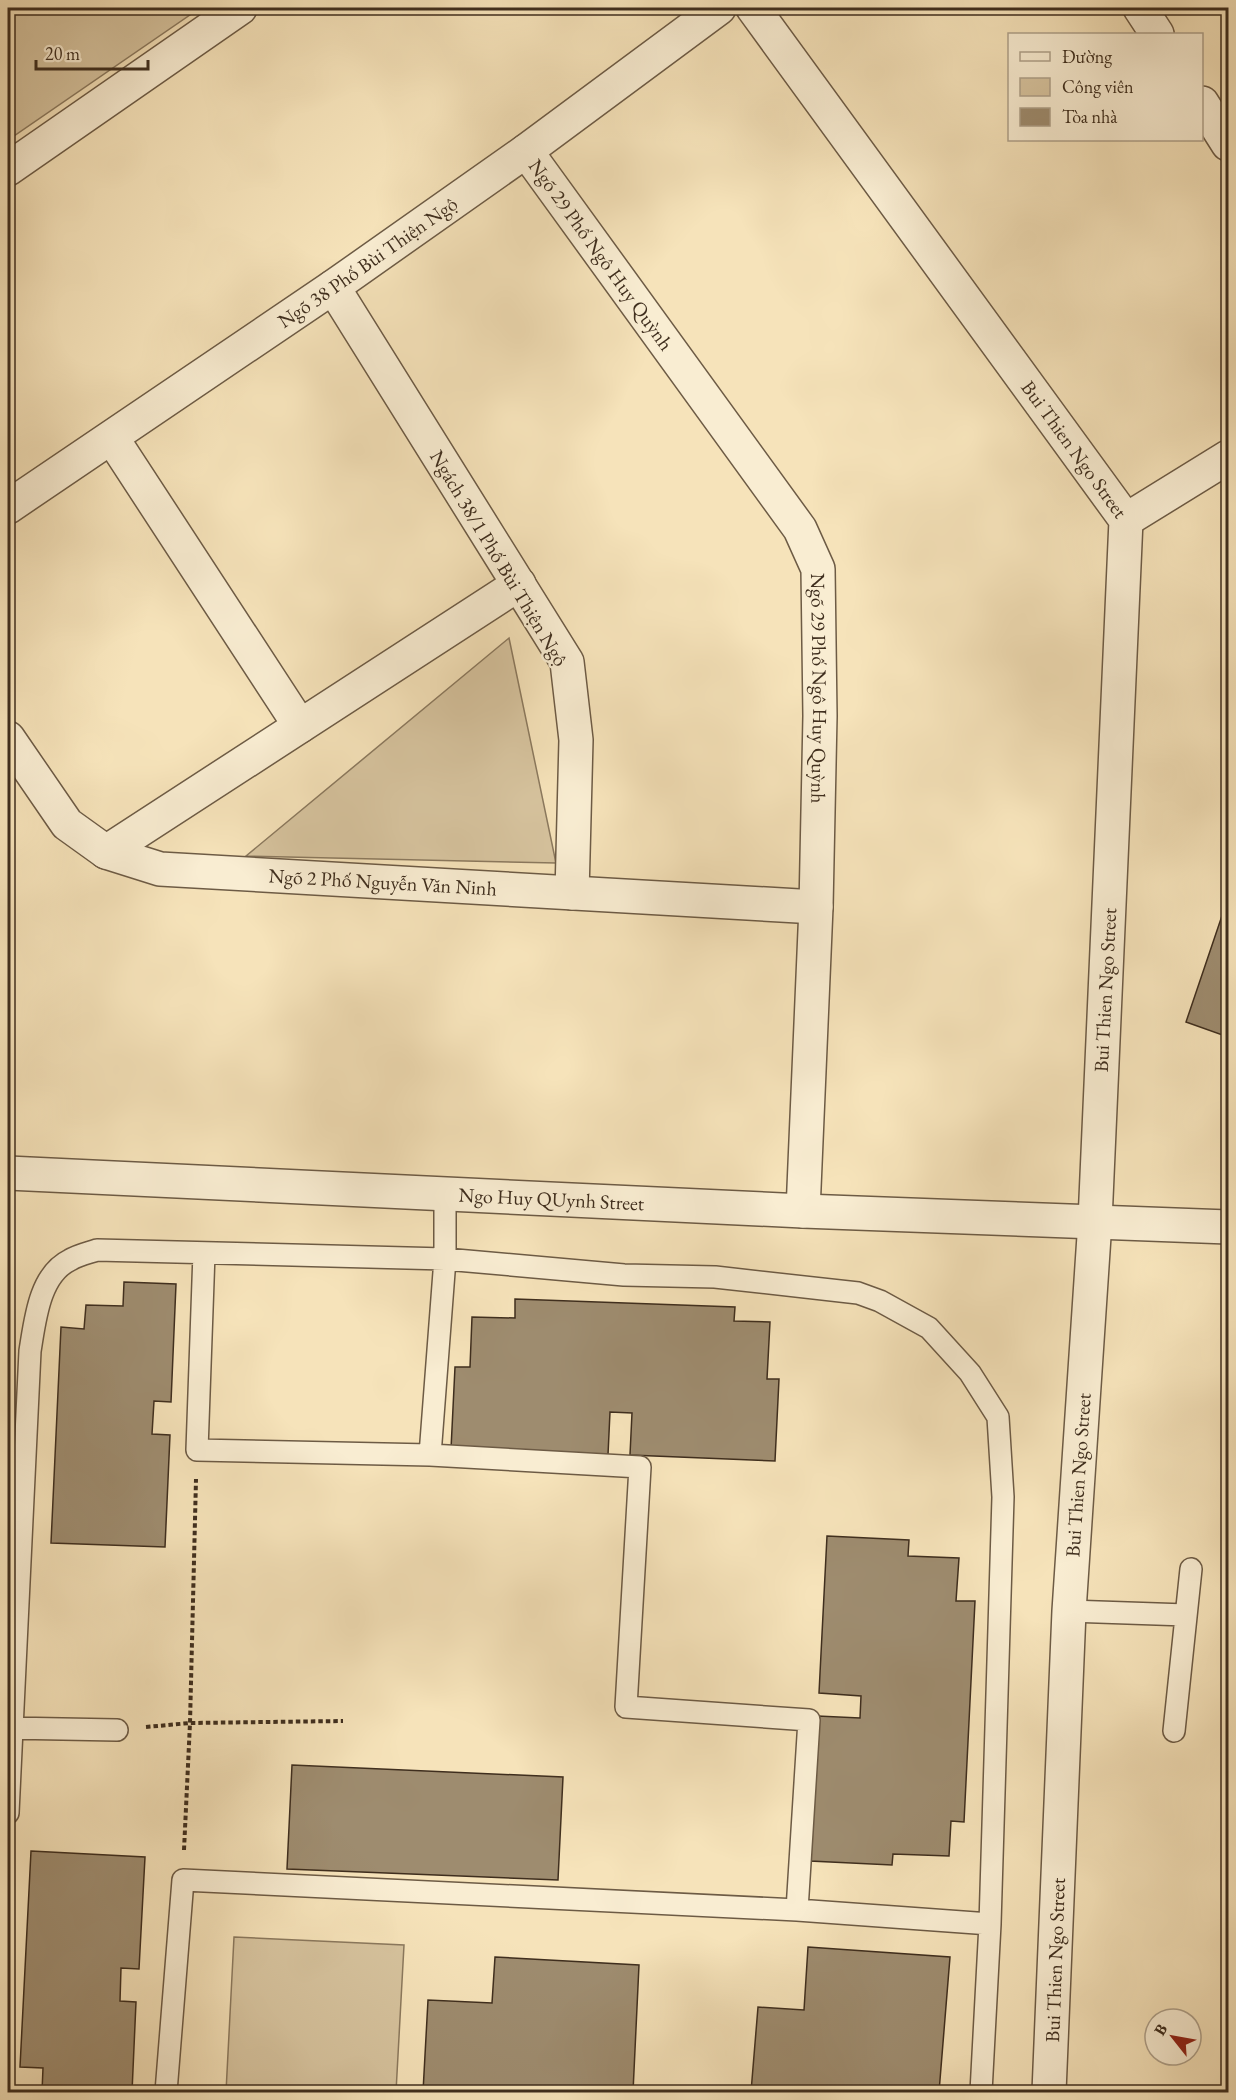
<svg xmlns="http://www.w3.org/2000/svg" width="1236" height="2100" font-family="'EB Garamond',serif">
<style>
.green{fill:#d7c49f;stroke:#8b795e;stroke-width:1.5}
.building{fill:#9e8c6f;stroke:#3f2e1e;stroke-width:1.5}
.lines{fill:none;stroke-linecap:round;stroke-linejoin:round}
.service-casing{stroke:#6d5b45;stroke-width:24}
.minor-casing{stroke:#6d5b45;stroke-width:36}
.tertiary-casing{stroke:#6d5b45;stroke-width:36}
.path{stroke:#3f2e1e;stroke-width:4;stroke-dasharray:4.5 3;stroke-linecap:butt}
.service{stroke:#f9edd2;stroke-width:21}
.minor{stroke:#f9edd2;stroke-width:33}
.tertiary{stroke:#f9edd2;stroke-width:33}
.labels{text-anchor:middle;stroke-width:5;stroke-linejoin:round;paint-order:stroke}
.street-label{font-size:20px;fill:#3f2e1e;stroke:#f9edd2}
</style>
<rect width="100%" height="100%" fill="#f6e3ba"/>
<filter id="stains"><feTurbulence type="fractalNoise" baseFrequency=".00333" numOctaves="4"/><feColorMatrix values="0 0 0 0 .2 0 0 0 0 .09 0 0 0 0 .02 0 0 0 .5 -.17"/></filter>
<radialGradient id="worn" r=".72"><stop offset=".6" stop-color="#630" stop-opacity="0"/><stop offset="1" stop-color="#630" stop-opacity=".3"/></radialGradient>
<path class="green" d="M8,8H200L8,140Z
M509,638L556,863L246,856Z
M234,1937L404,1945L396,2092H226Z"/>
<path class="building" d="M1228,898V1037L1186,1022Z
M124,1282L176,1284L171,1402L154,1401L152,1434L170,1435L165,1547L51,1543L61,1327L84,1329L86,1305L123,1306Z
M515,1299L735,1307L734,1321L770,1322L767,1379H779L775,1461L630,1455L632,1413L610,1412L608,1455L451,1449L455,1367H470L472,1317L515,1318Z
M827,1536L909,1540L908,1556L959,1558L956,1601H975L964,1822L951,1821L949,1856L893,1854L892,1865L810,1861L818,1716L860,1718L861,1696L819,1693Z
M292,1765L563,1777L558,1880L287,1869Z
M31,1851L145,1857L139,1969L121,1968L120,2001L136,2002L132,2092H42L43,2068L20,2067Z
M808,1947L950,1957L939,2092H751L758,2007L804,2010Z
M495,1957L639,1965L633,2092H423L428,2000L492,2003Z"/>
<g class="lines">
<g class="service-casing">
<path id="service" d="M204,1253L197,1450L430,1455L640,1467L626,1707L809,1720L797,1910
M430,1455L445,1259V1194
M1069,1611L1186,1615
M8,1728L117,1730
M1174,1731L1191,1569
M8,1813L30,1351C35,1321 39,1275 70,1260C78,1255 88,1253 97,1250L445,1259L624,1275L715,1277L858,1293L880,1301L929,1328L970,1373L998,1417L1003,1497L990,1924L981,2092
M166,2092L183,1880L797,1910L990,1924"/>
</g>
<g class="minor-casing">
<g id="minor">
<path d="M1140,8L1157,34"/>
<path d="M1202,103L1228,144"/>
<path id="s1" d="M526,151L800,529L818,569L820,716L816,907L803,1211"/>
<path d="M333,287L567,662L576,740L572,893"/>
<path d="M112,438L300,726"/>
<path id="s2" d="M8,507L333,287L526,151L719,8"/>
<path id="s3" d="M8,738L67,824L106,852L160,869L816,907"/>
<path d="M106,852L519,584"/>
</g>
</g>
<g class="tertiary-casing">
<g id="tertiary">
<path id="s4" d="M753,8L1126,520L1095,1221L1069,1611L1049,2092"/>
<path d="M8,169L240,8"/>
<path d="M1126,520L1228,457"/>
<path id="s5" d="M8,1173L803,1211L1228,1227"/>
</g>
</g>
<path class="path" d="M146,1727L190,1723L343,1721
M184,1850L190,1723L196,1479"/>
<use href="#service" class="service"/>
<use href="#minor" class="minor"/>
<use href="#tertiary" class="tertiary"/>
</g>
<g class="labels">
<g class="street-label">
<text dy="7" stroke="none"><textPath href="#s1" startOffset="128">Ngõ 29 Phố Ngô Huy Quỳnh</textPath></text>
<text dy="7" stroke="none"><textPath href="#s2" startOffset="435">Ngõ 38 Phố Bùi Thiện Ngộ</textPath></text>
<text dy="7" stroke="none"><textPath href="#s4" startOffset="546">Bui Thien Ngo Street</textPath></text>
<text transform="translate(499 558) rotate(59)" y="7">Ngách 38/1 Phố Bùi Thiện Ngộ</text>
<text dy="7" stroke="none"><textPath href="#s1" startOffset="630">Ngõ 29 Phố Ngô Huy Quỳnh</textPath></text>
<text dy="7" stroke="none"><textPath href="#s3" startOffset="432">Ngõ 2 Phố Nguyễn Văn Ninh</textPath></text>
<text transform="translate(1105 990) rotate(-87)" y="7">Bui Thien Ngo Street</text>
<text dy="7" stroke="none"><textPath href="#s5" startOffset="544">Ngo Huy QUynh Street</textPath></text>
<text transform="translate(1078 1475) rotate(-86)" y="7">Bui Thien Ngo Street</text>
<text transform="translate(1055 1960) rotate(-88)" y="7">Bui Thien Ngo Street</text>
</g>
</g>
<rect width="1236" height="2100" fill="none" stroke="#f6e3ba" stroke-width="30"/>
<rect x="9" y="9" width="1218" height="2082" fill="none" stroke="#3f2e1e" stroke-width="3"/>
<rect x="15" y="15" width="1206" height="2070" fill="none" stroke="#3f2e1e" stroke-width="1.5"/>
<rect x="1008" y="33" width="195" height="108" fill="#f9edd2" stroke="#afa18a" stroke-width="1.5"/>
<rect x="1020" y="52" width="30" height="9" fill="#f9edd2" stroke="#afa18a" stroke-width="1.5"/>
<text x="1062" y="63" font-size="18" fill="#3f2e1e">Đường</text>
<rect x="1020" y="78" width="30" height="18" fill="#d7c49f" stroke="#afa18a" stroke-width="1.5"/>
<text x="1062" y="93" font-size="18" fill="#3f2e1e">Công viên</text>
<rect x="1020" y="108" width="30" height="18" fill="#9e8c6f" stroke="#afa18a" stroke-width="1.5"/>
<text x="1062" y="123" font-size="18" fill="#3f2e1e">Tòa nhà</text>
<g transform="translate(1173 2037) rotate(301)"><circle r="28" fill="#f9edd2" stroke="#afa18a" stroke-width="1.5"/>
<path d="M0-4.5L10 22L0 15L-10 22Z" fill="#8f2418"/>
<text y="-9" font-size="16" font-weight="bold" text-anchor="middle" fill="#3f2e1e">B</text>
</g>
<path d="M36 60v9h112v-9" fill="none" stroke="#3f2e1e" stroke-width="3"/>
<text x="45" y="60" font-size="18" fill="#3f2e1e" stroke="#f9edd2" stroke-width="4.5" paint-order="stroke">20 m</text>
<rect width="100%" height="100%" filter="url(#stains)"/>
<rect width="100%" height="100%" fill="url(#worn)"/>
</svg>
